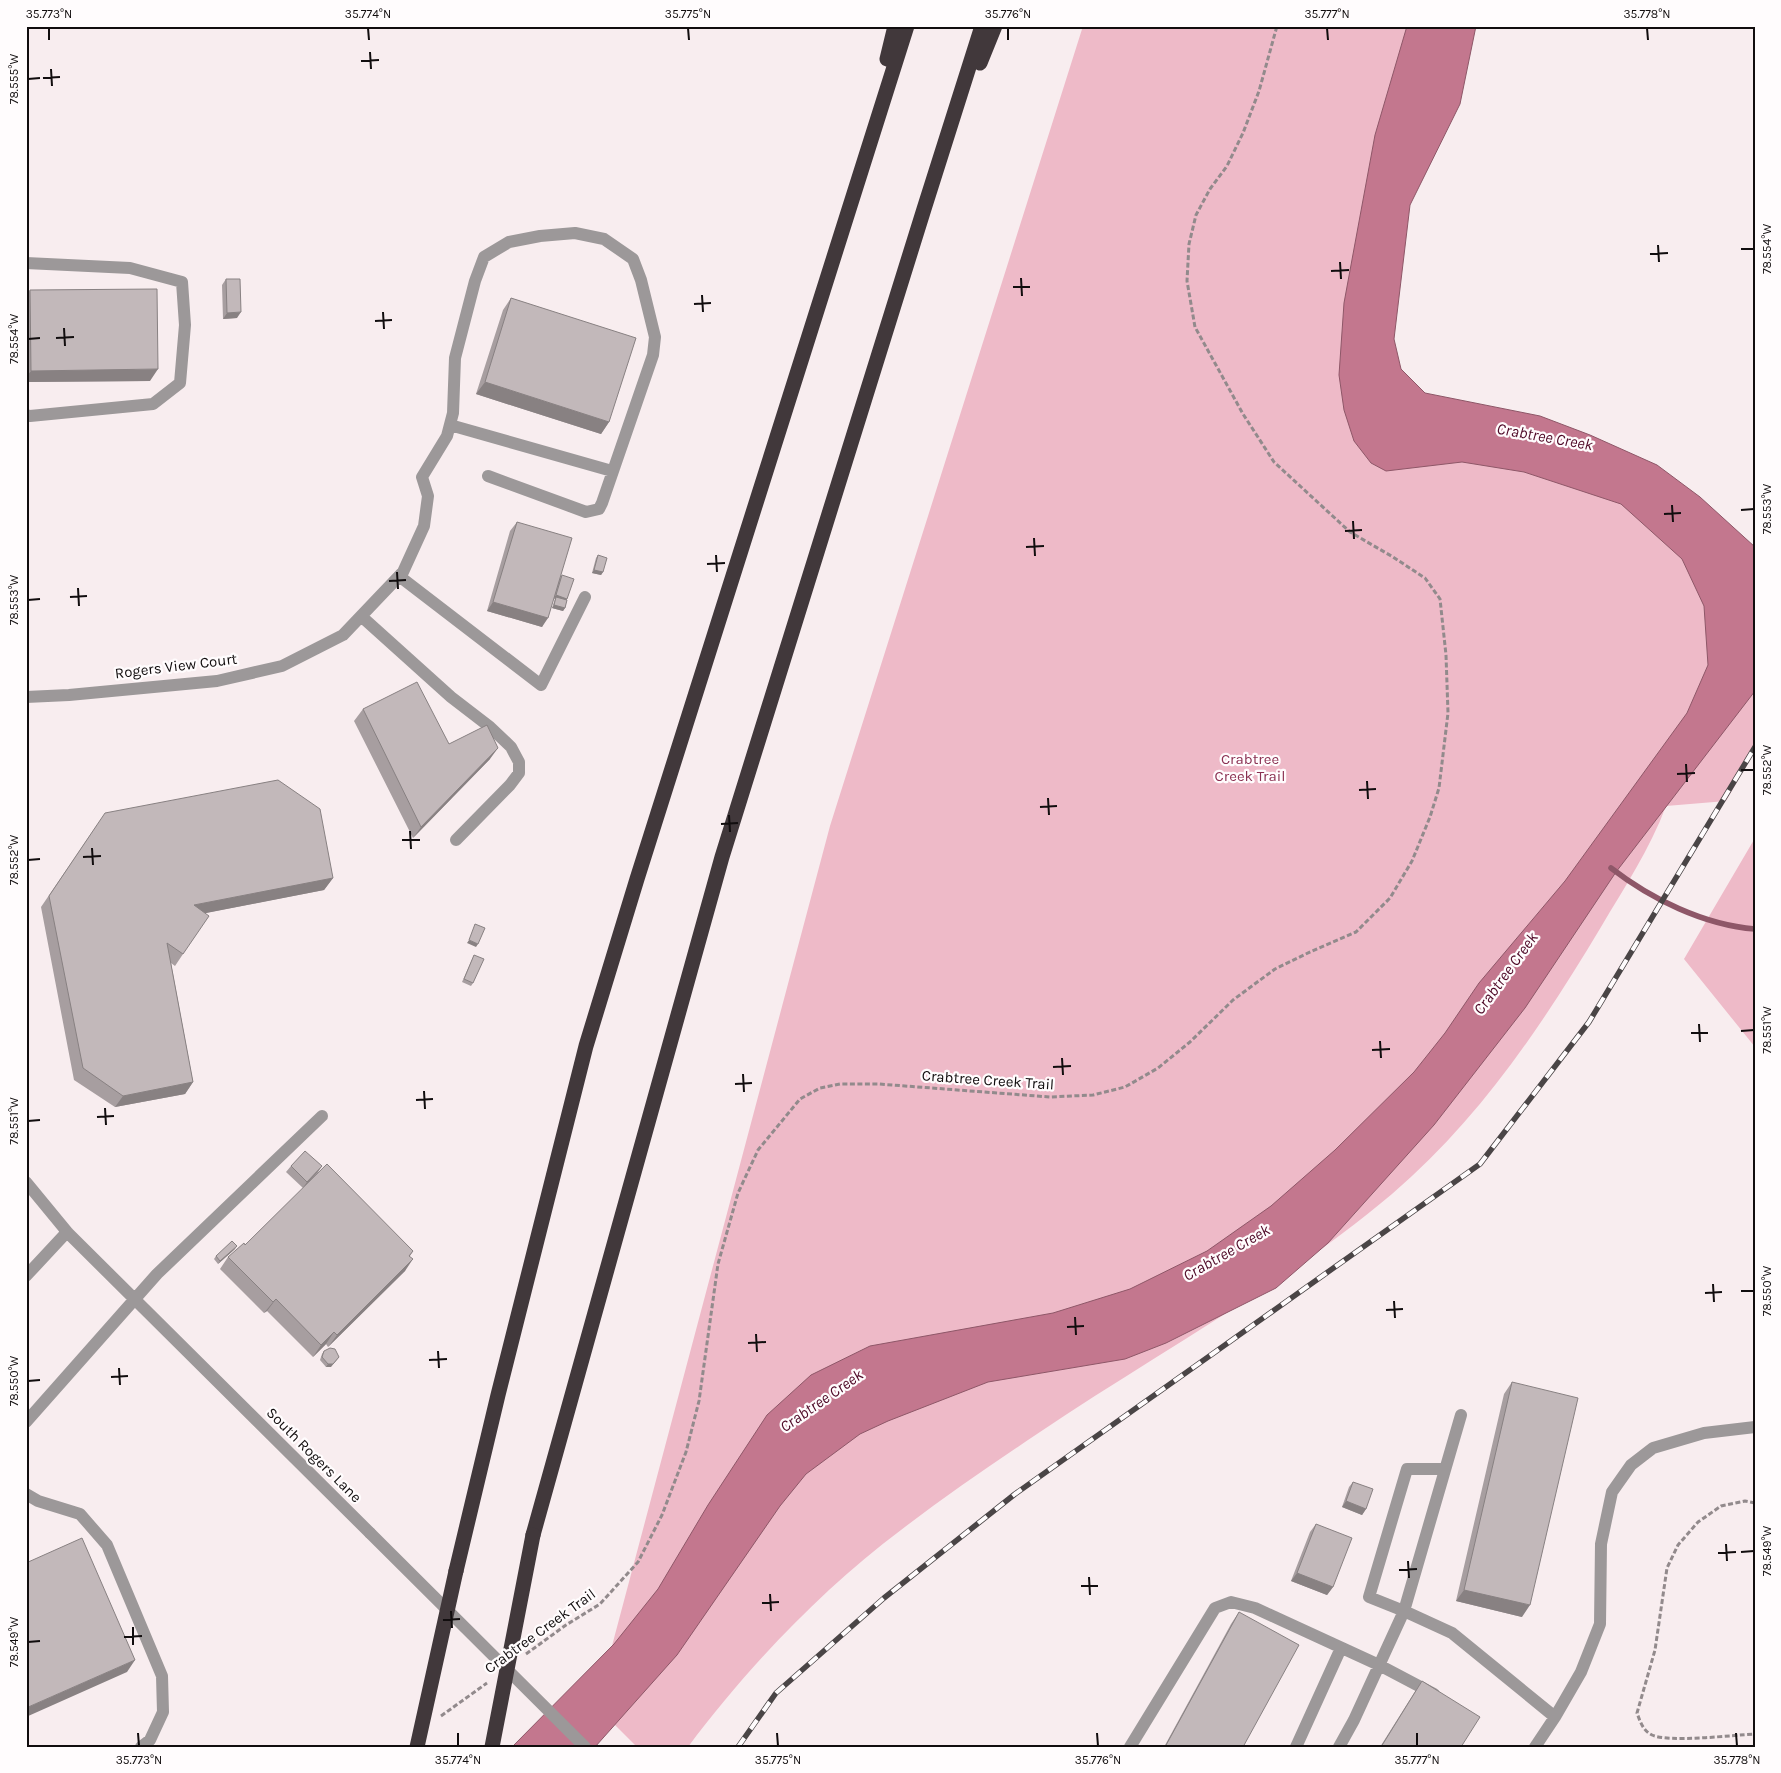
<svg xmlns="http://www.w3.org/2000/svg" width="1781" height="1773" font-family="Karla,sans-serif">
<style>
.green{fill:#eebac8}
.water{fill:#c3778e;stroke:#8e5768}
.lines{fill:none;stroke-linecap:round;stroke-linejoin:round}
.stream{stroke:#8e5768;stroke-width:5.5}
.path{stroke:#928a8c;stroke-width:3;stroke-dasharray:5 2.5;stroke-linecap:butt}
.minor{stroke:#9c9899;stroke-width:12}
.highway{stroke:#41383b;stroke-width:15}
.rail-casing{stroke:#4a4546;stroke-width:5.5}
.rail{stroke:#fffcfd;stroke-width:4;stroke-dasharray:11;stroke-linecap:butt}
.minor-bridge{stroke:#9c9899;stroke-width:12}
.highway-bridge{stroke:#41383b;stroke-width:15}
.wall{fill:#a79ea0}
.shaded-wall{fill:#888182}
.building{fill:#c2b8ba;stroke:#888182}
.ticks{fill:none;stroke:#110d0e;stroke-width:2}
.labels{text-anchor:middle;stroke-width:4.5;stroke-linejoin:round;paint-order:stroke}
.street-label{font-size:15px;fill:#110d0e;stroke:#fffcfd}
.park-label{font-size:15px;fill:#8a2f51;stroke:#fffcfd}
.water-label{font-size:16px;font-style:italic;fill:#4f0927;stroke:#fffcfd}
.neatline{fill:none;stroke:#110d0e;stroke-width:2}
.ticks-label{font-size:12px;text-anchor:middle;fill:#110d0e}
</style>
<rect width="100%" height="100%" fill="#f8edef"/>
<path class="green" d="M1083,26H1436L1364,374L1597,467L1755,607V751L1726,801L1666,806C1650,849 1624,888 1601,927C1543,1024 1479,1120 1392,1194C1283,1286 1155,1354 1037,1434C991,1465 945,1496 901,1530C822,1589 747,1668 688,1747H637L596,1706L830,826Z
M1755,838V1047L1684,959Z"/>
<path class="water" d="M1407,26H1476L1460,104L1410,205L1394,339L1401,369L1425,393L1540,416L1590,435L1657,465L1700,497L1755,547V691L1616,872L1525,1008L1434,1125L1328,1243L1276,1288L1166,1343L1125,1359L988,1382L888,1421L860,1434L806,1474L780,1506L677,1655L595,1747H512L614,1644L658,1589L708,1505L767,1415L811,1375L870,1346L1053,1313L1130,1289L1207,1251L1271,1206L1335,1150L1414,1072L1445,1033L1479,983L1565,881L1687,713L1708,665L1704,606L1682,559L1621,504L1524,472L1462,462L1386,471L1371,463L1354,441L1344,410L1339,375L1344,303L1375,135Z"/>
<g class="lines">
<path class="stream" d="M1611,868C1651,899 1704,925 1755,929"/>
<path class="path" d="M1755,1503L1745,1501L1721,1506L1698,1522L1678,1545L1667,1568L1655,1650L1637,1713C1640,1721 1643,1731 1652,1735C1669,1743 1733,1735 1755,1734
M526,1654L566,1625L600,1604L638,1562L662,1515L686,1452L699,1401L718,1264L738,1193L758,1150L800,1099L820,1088L840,1084H879L1050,1097L1093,1095L1125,1087L1158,1068L1190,1042L1233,1000L1275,969L1312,951L1356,932L1390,898L1412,861L1430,817L1439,788L1448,713L1446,655L1440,599L1425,578L1393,557L1350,532L1274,462L1243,414L1195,327L1187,281L1189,244L1196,215L1210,189L1227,166L1243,133L1259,91L1277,26
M441,1716L487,1683"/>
<path class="minor" d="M26,263L130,268L182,282L185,325L180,383L153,404L30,416L26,415
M450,425L612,471
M399,576L541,685L585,597
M361,616L451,697L490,727L511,747L519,762V773L510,785L456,840
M26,697L69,695L217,681L282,666L343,635L403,572L424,526L428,496L422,477L447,436L453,413L455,358L475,281L484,257L509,242L540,236L575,233L604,239L633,259L641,280L655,337L653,355L602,503L599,509L586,512L488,476
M26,1182L68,1233L370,1533
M26,1276L67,1232
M1461,1415L1404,1611L1452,1633L1555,1717
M26,1422L157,1274L322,1116
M26,1494L38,1501L80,1514L107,1545L162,1676L163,1712L150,1740L141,1747
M1130,1747L1215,1608L1231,1602L1255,1608L1379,1665L1434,1694
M1296,1747L1341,1648
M1339,1747L1354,1720L1404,1611L1369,1597L1407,1469H1445
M1535,1747L1555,1717L1581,1672L1600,1624L1601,1544L1612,1492L1631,1465L1653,1448L1704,1433L1755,1427"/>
<path class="highway" d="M887,59L895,26
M980,63L995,26
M533,1535L722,857L924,209L982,26
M456,1571L498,1395L586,1046L637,879L907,26"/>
<g class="rail-casing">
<path id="rail" d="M738,1747L776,1693L884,1598L1015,1494L1480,1164L1589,1022L1755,747"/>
</g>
<use href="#rail" class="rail"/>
<path class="minor-bridge" d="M370,1533L585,1747"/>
<path class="highway-bridge" d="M417,1747L456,1571
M492,1747L533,1535"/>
</g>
<path class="wall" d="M226,279L237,318L223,319L222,285Z
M30,290L150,381L26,382V296Z
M511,298L609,422L601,434L476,394L503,310Z
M517,522L560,578L562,575L567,599L565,608L563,611L552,608L555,599L554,598L542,627L487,611L510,531Z
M598,555L603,572L601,575L592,573L596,558Z
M363,709L449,744L490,759L413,838L354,721Z
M97,825L333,878L324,890L205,913L183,954L175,966L171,963L193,1082L185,1094L115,1107L74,1080L41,907Z
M474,955L473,983L471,986L462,982Z
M291,1166L318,1172L303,1188L286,1172Z
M235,1249L218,1264L214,1259L216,1256Z
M413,1251L410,1256L405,1271L328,1347L326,1344L313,1357L267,1311L264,1313L220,1269L228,1257Z
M324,1351L331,1367H326L320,1360L322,1354Z
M1512,1382L1522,1617L1456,1601L1504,1394Z
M1353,1482L1366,1509L1362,1515L1342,1507L1349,1487Z
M1316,1524L1333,1587L1327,1595L1291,1581L1310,1532Z
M1239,1612L1243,1747H1164L1231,1624Z
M1422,1681L1461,1747H1380L1414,1693Z"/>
<path class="shaded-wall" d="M241,312L237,318L223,319L227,313Z
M158,369L150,381L26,382V377L31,371Z
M485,382L609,422L601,434L476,394Z
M594,570L603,572L601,575L592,573Z
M556,595L567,599L565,602L556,597L555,599L554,598Z
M493,602L548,618L542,627L487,611Z
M554,605L565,608L563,611L552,608Z
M498,748L490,759L413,838L421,827Z
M333,878L324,890L186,917L194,905Z
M469,940L478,944L476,947L467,943Z
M193,1082L185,1094L115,1107L123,1096Z
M322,1166L318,1172L303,1188L307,1182Z
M237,1246L235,1249L218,1264L220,1261Z
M413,1259L405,1271L328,1347L337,1335Z
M276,1299L267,1311L264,1313L273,1302Z
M334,1332L326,1344L313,1357L321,1345Z
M339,1357L331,1367H326L328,1364Z
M1346,1501L1366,1509L1362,1515L1342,1507Z
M1297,1573L1333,1587L1327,1595L1291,1581Z
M1464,1590L1530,1605L1522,1617L1456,1601Z
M135,1660L127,1672L26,1717V1708Z"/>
<path class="building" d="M226,279H240L241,312L227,313Z
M157,289L158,369L31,371L30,290Z
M511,298L636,338L609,422L485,382Z
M517,522L572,538L548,618L493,602Z
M598,555L607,558L603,572L594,570Z
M562,575L574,579L567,599L556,595Z
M556,597L567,600L565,608L554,605Z
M417,682L449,744L487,725L498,748L421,827L363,709Z
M278,780L320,809L333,878L194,905L209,916L183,954L167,943L193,1082L123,1096L83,1068L49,896L105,813Z
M475,924L485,928L478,944L469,940Z
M474,955L484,959L473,983L464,979Z
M305,1151L322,1166L307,1182L291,1166Z
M327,1164L413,1251L409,1256L413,1259L337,1335L334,1332L321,1345L276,1299L273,1302L228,1257L244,1243L245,1245Z
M232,1241L237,1246L220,1261L216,1256Z
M330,1348L335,1349L339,1357L333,1364H328L322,1357L324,1351Z
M1512,1382L1578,1398L1530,1605L1464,1590Z
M1353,1482L1373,1489L1366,1509L1346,1501Z
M1316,1524L1352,1538L1333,1587L1297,1573Z
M82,1538L135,1660L26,1708V1563Z
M1239,1612L1299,1645L1243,1747H1165Z
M1422,1681L1480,1717L1461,1747H1381Z"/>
<path class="ticks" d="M49,28V40M368,28L369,40M688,28L689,40M1008,28V40M1327,28L1328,40M1647,28L1648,40M370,52L371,69M361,61L379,60M51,69L52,86M43,78L60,77M28,79L40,78M1658,245L1659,262M1741,249H1754M1650,254L1668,253M1340,262L1341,279M1331,271L1349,270M1021,278L1022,296M1013,287H1030M702,295L703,312M694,304L711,303M383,312L384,329M375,321L392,320M64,328L65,346M56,338L74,337M28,339L40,338M1672,505L1673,522M1741,510L1754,509M1664,514L1681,513M1353,521L1354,539M1345,531L1362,530M1034,538L1035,556M1026,547L1044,546M716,555L717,572M707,564L725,563M397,572L398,589M389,581L406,580M78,588L79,606M70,597L87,596M28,600L40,599M1686,764L1687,782M1741,770H1754M1677,774L1695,773M1367,781L1368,799M1359,790L1376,789M1048,798L1049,815M1040,807L1057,806M729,815L730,832M721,824L738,823M410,831L411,849M402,840H420M92,848L93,865M83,857L101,856M28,860L40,859M1699,1024L1700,1042M1741,1031L1754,1030M1691,1033H1708M1380,1041L1381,1058M1372,1050L1390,1049M1062,1058L1063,1075M1053,1067L1071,1066M743,1074L744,1092M735,1084L752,1083M424,1091L425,1109M416,1100L433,1099M105,1108L106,1125M97,1117L114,1116M28,1121L40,1120M1713,1284L1714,1302M1741,1291H1754M1705,1293L1722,1292M1394,1301L1395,1318M1386,1310L1403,1309M1075,1317L1076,1335M1067,1327L1084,1326M756,1334L757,1352M748,1343L766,1342M438,1351L439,1368M429,1360L447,1359M119,1368L120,1385M111,1377L128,1376M28,1381L40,1380M1726,1544L1727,1561M1741,1552L1754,1551M1718,1553L1736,1552M1408,1561L1409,1578M1399,1570L1417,1569M1089,1577L1090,1595M1081,1586H1098M770,1594L771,1611M762,1603L779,1602M451,1611L452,1628M443,1620L460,1619M133,1627V1645M124,1637L142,1636M28,1642L40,1641M138,1733L139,1746M458,1733V1746M777,1733L778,1746M1097,1733L1098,1746M1417,1733V1746M1736,1733L1737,1746"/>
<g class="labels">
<g class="street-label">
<text transform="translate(176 666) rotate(-7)" y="5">Rogers View Court</text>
<text transform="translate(988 1080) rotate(4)" y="5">Crabtree Creek Trail</text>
<text transform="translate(314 1455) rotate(45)" y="5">South Rogers Lane</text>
<text transform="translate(540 1631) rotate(-36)" y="5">Crabtree Creek Trail</text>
</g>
<g class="park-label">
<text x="1250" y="764">Crabtree<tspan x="1250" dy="17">Creek Trail</tspan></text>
</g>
<g class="water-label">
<text transform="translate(1545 436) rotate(10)" y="6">Crabtree Creek</text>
<text transform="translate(1505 973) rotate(-54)" y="6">Crabtree Creek</text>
<text transform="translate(1226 1252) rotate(-30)" y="6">Crabtree Creek</text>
<text transform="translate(821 1400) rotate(-35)" y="6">Crabtree Creek</text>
</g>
</g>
<rect width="1781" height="1773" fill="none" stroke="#fffcfd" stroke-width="55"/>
<rect x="28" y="28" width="1726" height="1718" class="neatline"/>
<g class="ticks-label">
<text x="49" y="18">35.773°N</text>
<text x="368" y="18">35.774°N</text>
<text x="688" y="18">35.775°N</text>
<text x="1008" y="18">35.776°N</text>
<text x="1327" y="18">35.777°N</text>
<text x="1647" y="18">35.778°N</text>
<text transform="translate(14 79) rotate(-90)" y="4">78.555°W</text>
<text transform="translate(1767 249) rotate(-90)" y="4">78.554°W</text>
<text transform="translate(14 339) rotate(-90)" y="4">78.554°W</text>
<text transform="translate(1767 509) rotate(-90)" y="4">78.553°W</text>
<text transform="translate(14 600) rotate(-90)" y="4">78.553°W</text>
<text transform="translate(1767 770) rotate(-90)" y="4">78.552°W</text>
<text transform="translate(14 860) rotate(-90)" y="4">78.552°W</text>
<text transform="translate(1767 1030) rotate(-90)" y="4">78.551°W</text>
<text transform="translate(14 1121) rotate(-90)" y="4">78.551°W</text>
<text transform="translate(1767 1291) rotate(-90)" y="4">78.550°W</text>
<text transform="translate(14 1381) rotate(-90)" y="4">78.550°W</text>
<text transform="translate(1767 1551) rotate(-90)" y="4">78.549°W</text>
<text transform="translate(14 1642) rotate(-90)" y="4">78.549°W</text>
<text x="139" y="1764">35.773°N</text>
<text x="458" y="1764">35.774°N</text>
<text x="778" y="1764">35.775°N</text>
<text x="1098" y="1764">35.776°N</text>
<text x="1417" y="1764">35.777°N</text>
<text x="1737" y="1764">35.778°N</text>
</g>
</svg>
